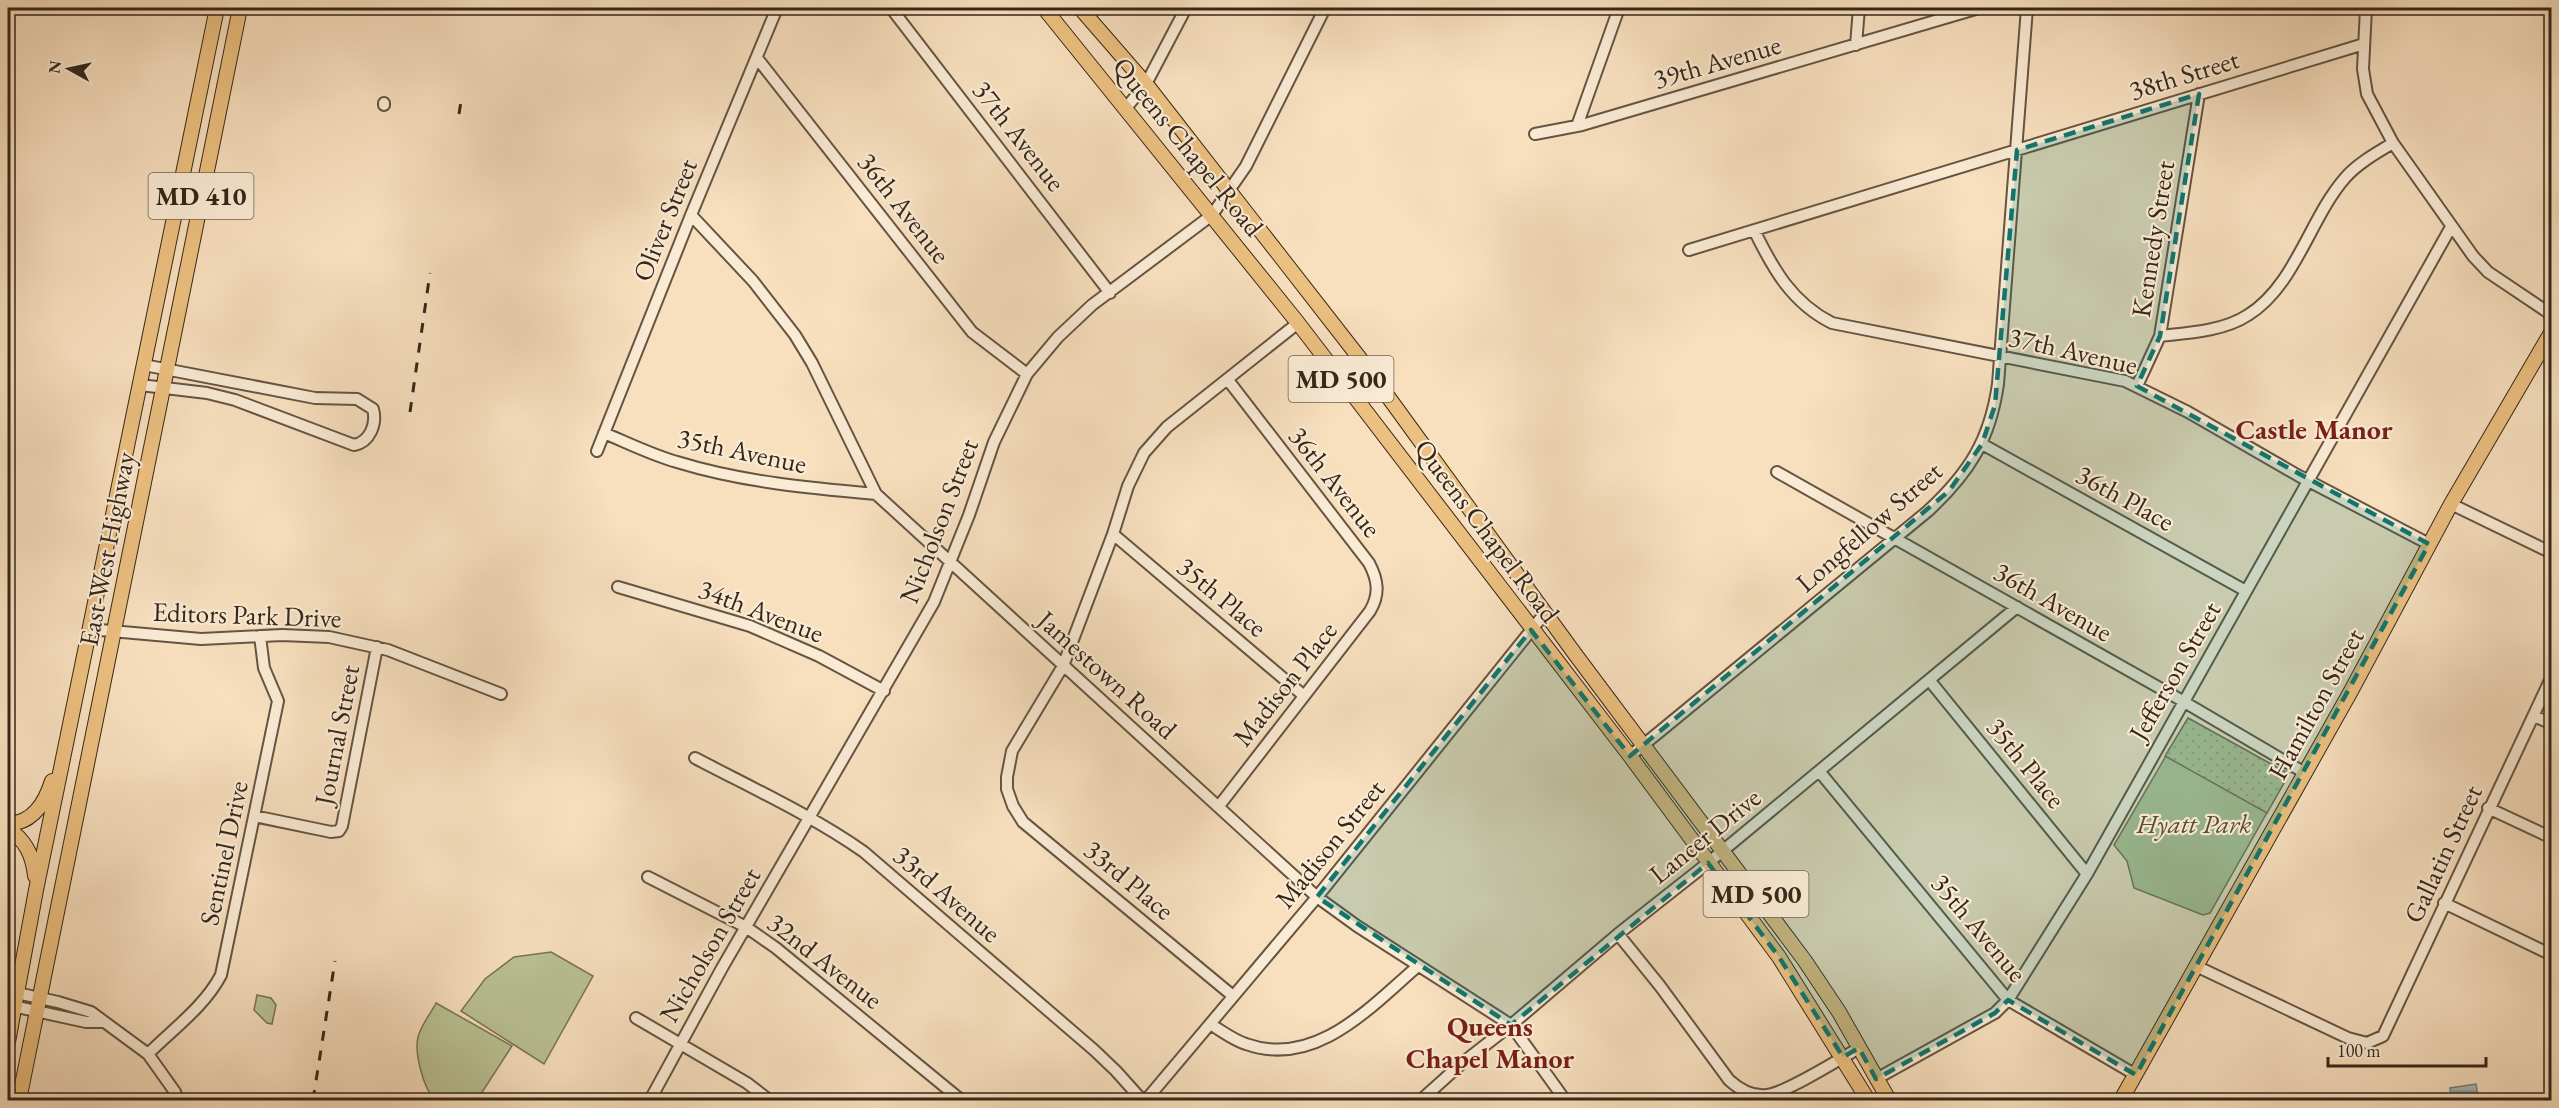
<svg xmlns="http://www.w3.org/2000/svg" width="2559" height="1108" font-family="'EB Garamond',serif">
<style>
.green{fill:#bac394;stroke:#787456;stroke-width:1.5}
.garden{fill:url(#garden-dots);stroke:#787456;stroke-width:1.5}
.water{fill:url(#water-rules);stroke:#777f7b;stroke-width:1.5}
.lines{fill:none;stroke-linecap:round;stroke-linejoin:round}
.minor-casing{stroke:#665442;stroke-width:14}
.major-casing{stroke:#362619;stroke-width:16}
.minor{stroke:#faebd5;stroke-width:10}
.major{stroke:#ecc080;stroke-width:14}
.rail{stroke:#362619;stroke-width:3;stroke-dasharray:10 10;stroke-linecap:butt}
.marked{fill:#0f766e;fill-opacity:0.2;stroke:#0f766e;stroke-width:4.5;stroke-dasharray:12 8;stroke-linejoin:round}
.labels{text-anchor:middle;stroke-width:4.5;stroke-linejoin:round;paint-order:stroke}
.shield{fill:#faebd5;stroke:#716151;stroke-width:1.5}
.shield-label{font-size:26px;font-weight:bold;fill:#362619}
.street-label{font-size:27px;fill:#362619;stroke:#faebd5}
.park-label{font-size:27px;font-style:italic;fill:#574d38;stroke:#faebd5}
.neighbourhood-label{font-size:28px;font-weight:bold;fill:#7a1f14;stroke:#faebd5}
</style>
<defs>
<pattern id="garden-dots" width="8" height="8" patternUnits="userSpaceOnUse" patternTransform="scale(1.5)"><rect width="8" height="8" fill="#bac394"/><path d="M2 2h.1M6 6h.1" fill="none" stroke="#a0a77f" stroke-width="1.8" stroke-linecap="round"/></pattern>
<pattern id="water-rules" width="6" height="5" patternUnits="userSpaceOnUse" patternTransform="scale(1.5)"><rect width="6" height="5" fill="#a3babd"/><path d="M0 2.5h6" fill="none" stroke="#869799"/></pattern>
</defs>
<rect width="100%" height="100%" fill="#f8e0bf"/>
<filter id="stains"><feTurbulence type="fractalNoise" baseFrequency=".00333" numOctaves="4"/><feColorMatrix values="0 0 0 0 .2 0 0 0 0 .09 0 0 0 0 .02 0 0 0 .5 -.17"/></filter>
<radialGradient id="worn" r=".72"><stop offset=".6" stop-color="#630" stop-opacity="0"/><stop offset="1" stop-color="#630" stop-opacity=".3"/></radialGradient>
<path class="green" d="M2188,718L2289,774L2210,913L2203,915L2134,888L2127,861L2114,845Z
M551,952L593,976L544,1064L461,1011L485,979L514,957Z
M257,995L271,998L276,1005L272,1024L267,1023L254,1010Z
M436,1003L512,1046L477,1100H435C424,1090 414,1053 418,1037C421,1025 431,1013 436,1003Z"/>
<path class="garden" d="M2188,718L2289,774L2267,813L2165,756Z"/>
<path class="water" d="M2476,1084L2478,1097L2451,1098L2450,1088Z"/>
<g class="lines">
<g class="minor-casing">
<path id="minor" d="M891,8L1110,293
M2366,8L2363,69L2367,94L2393,143L2473,256L2488,272L2552,315
M1856,45L1859,8
M757,58L972,332L1027,374
M384,105V103
M1125,109L1146,84L1186,8
M1577,126L1619,8
M1535,134L1582,125L1979,8
M691,215L753,281L795,335L812,363L876,494L1317,897L1357,926L1511,1025L1565,1100
M1754,230C1773,269 1792,303 1832,323L2125,381L2188,412L2299,476L2429,544
M1689,250L2364,44
M2160,336C2188,333 2224,331 2248,315C2295,286 2310,218 2345,178C2357,164 2376,153 2393,143
M140,385L207,393L235,400L354,445C370,442 377,424 373,409L357,399L315,398L144,365
M2137,386L2160,336L2199,94
M604,433C628,443 652,455 677,462C742,482 809,488 876,494
M1982,444L2246,591
M597,451L691,215L777,8
M1777,472L2174,696L2305,773
M2451,504L2552,553
M1113,534L1303,695
M618,587L750,626L819,656L884,691
M89,629L201,639L282,635L329,637L388,650L501,694
M1930,681L2087,874
M2534,716L2552,724
M1630,756L1928,511C1969,473 1990,440 1998,384L2027,8
M695,758C752,788 811,815 864,852L1094,1050L1116,1071L1142,1100
M1819,771L2008,1000L2136,1075
M1219,806L1370,611C1380,594 1378,580 1369,563L1228,380
M2488,808L2552,838
M254,816L331,832L339,831L342,826L377,647
M648,877L746,927L776,948L961,1100
M2444,903L2552,955
M1618,934L1660,986L1729,1080C1740,1090 1752,1097 1767,1095C1786,1093 1840,1059 1859,1048
M2198,967L2348,1038L2367,1043L2383,1036L2552,676
M8,991L58,1002L91,1012L148,1054L175,1092L178,1100
M1233,996L1023,822L1013,806L1007,789V777L1012,751L1063,666L1113,534L1128,486L1144,453L1167,427L1298,323
M8,1005L86,1022H103
M636,1018L747,1083L769,1100
M1210,1024C1222,1031 1233,1040 1246,1044C1316,1069 1371,1006 1418,966
M148,1054C172,1030 205,1006 221,975L278,701L264,668L260,636
M1876,1079L1995,1013L2008,1000L2087,874L2451,227
M650,1100L722,968L934,602L969,515L994,442L1027,374L1058,337L1092,305L1212,215L1246,166L1325,8
M1146,1100L1317,897L1545,613
M1421,1100L1461,1064L1511,1025L1618,934L1708,863L2017,607"/>
</g>
<g class="major-casing">
<path id="major" d="M1044,8L1298,323L1630,756L1779,957L1868,1100
M1080,8L1146,84L1365,365L1575,654L1805,961L1839,1012L1889,1100
M8,824C33,823 45,803 52,781
M8,829C26,840 33,856 35,876
M8,1042L36,890L217,8
M19,1100L240,8
M2121,1100L2351,691L2451,504L2552,331"/>
</g>
<use href="#minor" class="minor"/>
<use href="#major" class="major"/>
<path class="rail" d="M459,114L462,95
M410,412L430,273
M313,1100L335,961"/>
</g>
<path class="marked" d="M2199,94L2160,336L2137,386L2429,544L2136,1075L2008,1000L1995,1013L1876,1079L1859,1048L1843,1057L1779,957L1708,863L1511,1025L1317,897L1531,630L1630,756L1949,491L1982,444L1995,405L2017,150Z"/>
<g class="labels">
<g class="shield">
<rect x="148.5" y="173" width="105" height="46" rx="4.5"/>
<rect x="1288.5" y="356" width="105" height="46" rx="4.5"/>
<rect x="1703.5" y="871" width="105" height="46" rx="4.5"/>
</g>
<g class="shield-label">
<text x="201" y="205">MD 410</text>
<text x="1341" y="388">MD 500</text>
<text x="1756" y="903">MD 500</text>
</g>
<g class="street-label">
<text transform="translate(1717 62) rotate(-16)" y="9">39th Avenue</text>
<text transform="translate(2184 75) rotate(-17)" y="9">38th Street</text>
<text transform="translate(1019 136) rotate(52)" y="9">37th Avenue</text>
<text transform="translate(1188 147) rotate(51)" y="9">Queens Chapel Road</text>
<text transform="translate(904 208) rotate(52)" y="9">36th Avenue</text>
<text transform="translate(665 220) rotate(-68)" y="9">Oliver Street</text>
<text transform="translate(2153 239) rotate(-81)" y="9">Kennedy Street</text>
<text transform="translate(2073 351) rotate(13)" y="9">37th Avenue</text>
<text transform="translate(742 451) rotate(12)" y="9">35th Avenue</text>
<text transform="translate(1335 482) rotate(52)" y="9">36th Avenue</text>
<text transform="translate(2125 498) rotate(29)" y="9">36th Place</text>
<text transform="translate(939 521) rotate(-69)" y="9">Nicholson Street</text>
<text transform="translate(1869 527) rotate(-41)" y="9">Longfellow Street</text>
<text transform="translate(1487 531) rotate(53)" y="9">Queens Chapel Road</text>
<text transform="translate(107 549) rotate(-79)" y="9">East-West Highway</text>
<text transform="translate(1222 597) rotate(40)" y="9">35th Place</text>
<text transform="translate(2053 602) rotate(30)" y="9">36th Avenue</text>
<text transform="translate(761 611) rotate(21)" y="9">34th Avenue</text>
<text transform="translate(247 615) rotate(2)" y="9">Editors Park Drive</text>
<text transform="translate(2175 671) rotate(-60)" y="9">Jefferson Street</text>
<text transform="translate(1107 675) rotate(42)" y="9">Jamestown Road</text>
<text transform="translate(1285 684) rotate(-52)" y="9">Madison Place</text>
<text transform="translate(2316 704) rotate(-61)" y="9">Hamilton Street</text>
<text transform="translate(337 735) rotate(-79)" y="9">Journal Street</text>
<text transform="translate(2026 763) rotate(51)" y="9">35th Place</text>
<text transform="translate(1705 836) rotate(-39)" y="9">Lancer Drive</text>
<text transform="translate(1330 844) rotate(-51)" y="9">Madison Street</text>
<text transform="translate(224 853) rotate(-78)" y="9">Sentinel Drive</text>
<text transform="translate(2443 854) rotate(-65)" y="9">Gallatin Street</text>
<text transform="translate(1129 880) rotate(40)" y="9">33rd Place</text>
<text transform="translate(947 894) rotate(41)" y="9">33rd Avenue</text>
<text transform="translate(1979 928) rotate(50)" y="9">35th Avenue</text>
<text transform="translate(710 945) rotate(-60)" y="9">Nicholson Street</text>
<text transform="translate(825 961) rotate(38)" y="9">32nd Avenue</text>
</g>
<g class="park-label">
<text x="2194" y="833">Hyatt Park</text>
</g>
<g class="neighbourhood-label">
<text x="2314" y="439">Castle Manor</text>
<text x="1490" y="1036">Queens<tspan x="1490" dy="32">Chapel Manor</tspan></text>
</g>
</g>
<rect width="2559" height="1108" fill="none" stroke="#f8e0bf" stroke-width="30"/>
<rect x="9" y="9" width="2541" height="1090" fill="none" stroke="#362619" stroke-width="3"/>
<rect x="15" y="15" width="2529" height="1078" fill="none" stroke="#362619" stroke-width="1.5"/>
<g transform="translate(69 69) rotate(278)" stroke="#faebd5" stroke-width="4.5" paint-order="stroke">
<path d="M0-4.5L10 22L0 15L-10 22Z" fill="#362619"/>
<text y="-9" font-size="16" font-weight="bold" text-anchor="middle" fill="#362619">N</text>
</g>
<path d="M2328 1057v9h158v-9" fill="none" stroke="#362619" stroke-width="3"/>
<text x="2337" y="1057" font-size="18" fill="#362619" stroke="#faebd5" stroke-width="4.5" paint-order="stroke">100 m</text>
<rect width="100%" height="100%" filter="url(#stains)"/>
<rect width="100%" height="100%" fill="url(#worn)"/>
</svg>
